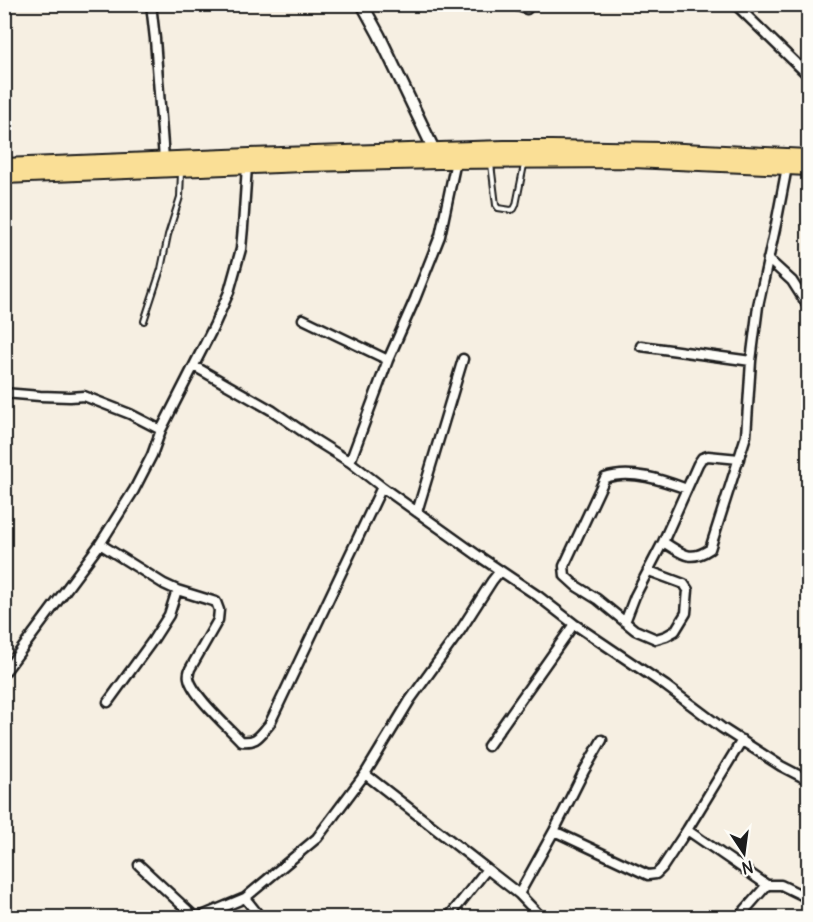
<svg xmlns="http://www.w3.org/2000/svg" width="813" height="922" font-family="Delius,sans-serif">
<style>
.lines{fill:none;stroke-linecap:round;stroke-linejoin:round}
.service-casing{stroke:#1c1c1c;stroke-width:8}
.minor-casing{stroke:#1c1c1c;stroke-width:13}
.tertiary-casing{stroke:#1c1c1c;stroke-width:15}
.primary-casing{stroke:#1c1c1c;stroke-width:18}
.service{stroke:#fdfcf7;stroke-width:4}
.minor{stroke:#fdfcf7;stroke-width:8}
.tertiary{stroke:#fdfcf7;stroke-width:10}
.primary{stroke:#fadf96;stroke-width:14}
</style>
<rect width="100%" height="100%" fill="#f6efe2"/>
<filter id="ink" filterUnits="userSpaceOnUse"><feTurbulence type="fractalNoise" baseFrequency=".0167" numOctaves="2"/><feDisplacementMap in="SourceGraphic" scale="12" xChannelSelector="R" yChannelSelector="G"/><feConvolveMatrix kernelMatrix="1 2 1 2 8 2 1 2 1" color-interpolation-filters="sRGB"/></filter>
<g filter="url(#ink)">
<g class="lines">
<g class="service-casing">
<path id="service" d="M491,164L496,205L498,208L511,210L514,209L516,205L524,165
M144,321L161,269L168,235L180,197L181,172"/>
</g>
<g class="minor-casing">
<path id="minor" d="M151,4L155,39L164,159
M512,4L527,9
M735,4L808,75
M768,259L792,281L808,306
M303,319L388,360
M641,346L751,361
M194,366L273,411L315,440L350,462L382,487L480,557L538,596L574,624L666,686L722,728L781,766L808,780
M4,393L40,396L70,397L84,396L130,414L161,430
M350,462L388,360L415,299L440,236L456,161
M417,512L463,359
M663,542C682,553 689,563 710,549L746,436L751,361L758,306L776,224L787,167
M100,544L164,584L177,590L216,602L219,610L218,620L190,669C189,673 188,674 189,678C192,695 229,728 241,741C257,743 259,736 269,725L382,487
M649,571L684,584L688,590L686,613L675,631L666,636L656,639L635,630L597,599L576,586L565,576L564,566L605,478C631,469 662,480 687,489
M625,622L635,596L663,542L698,464L702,458L708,456L739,459
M4,673L100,544L134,490L152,455L161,430L214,326L229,292L241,249L243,227L247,166
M108,702L153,640L169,615L177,590
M488,746L574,624
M365,774L487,869L448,918
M687,830L767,885H781L808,898
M554,831L584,771L602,740
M139,865L196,918
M487,869L519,894L542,918
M519,894L554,831L648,875L656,874L662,868L687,830L742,740
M245,898L261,918
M197,918L245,898L317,838L365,774L410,700L460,631L492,581L500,571
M738,918L767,885"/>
</g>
<g class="tertiary-casing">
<path id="tertiary" d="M362,4L379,35L434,150"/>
</g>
<g class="primary-casing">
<path id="primary" d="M4,166L250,156L504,148H552L662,150L808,157
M4,176L303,164L440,161L633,160L808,168"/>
</g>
<use href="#service" class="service"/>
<use href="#minor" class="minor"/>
<use href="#tertiary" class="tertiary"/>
<use href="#primary" class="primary"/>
</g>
</g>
<rect width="813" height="922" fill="none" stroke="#fdfcf7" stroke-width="24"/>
<rect x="12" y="12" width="789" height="898" fill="none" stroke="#1c1c1c" stroke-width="2" filter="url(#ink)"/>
<g transform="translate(744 853) rotate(167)" stroke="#fdfcf7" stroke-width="4.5" paint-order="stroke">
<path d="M0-4.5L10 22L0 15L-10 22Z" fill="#1c1c1c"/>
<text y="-9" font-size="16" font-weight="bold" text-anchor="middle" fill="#1c1c1c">N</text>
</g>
</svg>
